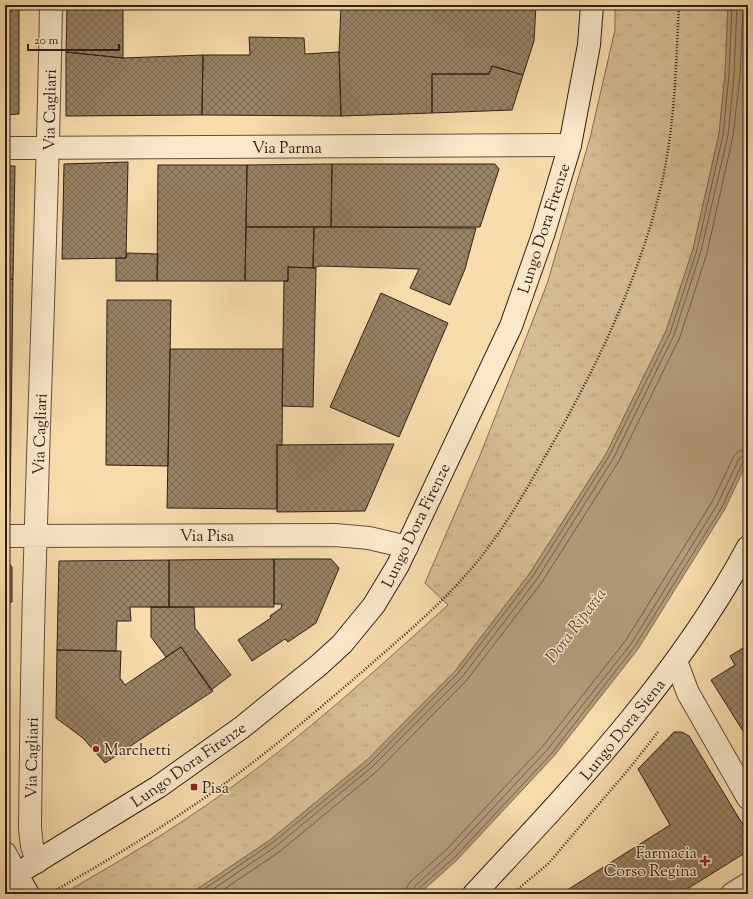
<svg xmlns="http://www.w3.org/2000/svg" width="753" height="899" font-family="'Sorts Mill Goudy',serif">
<style>
.grass{fill:url(#grass-tufts);stroke:#826e55}
.water{fill:#b49c79;stroke:#7f6a52}
.lines{fill:none;stroke-linecap:round;stroke-linejoin:round}
.shore{stroke:#725e48;stroke-width:1}
.building{fill:url(#building-cross-hatch);stroke:#2f2017}
.street-casing{stroke:#614f3c;stroke-width:24}
.secondary-casing{stroke:#2f2017;stroke-width:24}
.path{stroke:#2f2017;stroke-width:2.5;stroke-dasharray:1 2;stroke-linecap:butt}
.street{stroke:#fae8c9;stroke-width:22}
.secondary{stroke:#fae8c9;stroke-width:22}
.poi-dot{fill:#8f2418;stroke:#fae8c9;stroke-width:1.5}
.labels{text-anchor:middle;stroke-width:3;stroke-linejoin:round;paint-order:stroke}
.street-label{font-size:16px;fill:#2f2017;stroke:#fae8c9}
.poi-label{font-size:16px;fill:#2f2017;stroke:#fae8c9;text-anchor:start}
.water-label{font-size:17px;font-style:italic;fill:#5e4b39;stroke:#fae8c9}
</style>
<defs>
<pattern id="grass-tufts" width="24" height="20" patternUnits="userSpaceOnUse"><rect width="24" height="20" fill="#d6bc93"/><path d="M3 7l-1-3M5 7V3M7 7l1-3M15 17l-1-3M17 17v-4M19 17l1-3" fill="none" stroke="#b8a17e"/></pattern>
<pattern id="building-cross-hatch" width="8" height="8" patternUnits="userSpaceOnUse"><rect width="8" height="8" fill="#988264"/><path d="M0 0l8 8M0 8l8-8" fill="none" stroke="#7c6a51"/></pattern>
</defs>
<rect width="100%" height="100%" fill="#f8dcac"/>
<filter id="stains"><feTurbulence type="fractalNoise" baseFrequency=".005" numOctaves="4"/><feColorMatrix values="0 0 0 0 .2 0 0 0 0 .09 0 0 0 0 .02 0 0 0 .5 -.17"/></filter>
<radialGradient id="worn" r=".72"><stop offset=".6" stop-color="#630" stop-opacity="0"/><stop offset="1" stop-color="#630" stop-opacity=".3"/></radialGradient>
<path class="grass" d="M615,5H728L725,75L719,134L693,249L666,331L606,454L530,573L456,670L367,760L270,840L190,894H74L66,892C120,861 174,829 225,792C304,736 376,670 448,605L425,583L481,453L547,284L590,138L615,30Z"/>
<path class="water" d="M728,5H748V460L725,509L638,649L554,756L456,861L419,894H190L270,840L367,760L456,670L530,573L606,454L666,331L693,249L719,134L725,75Z"/>
<g class="lines">
<path class="shore" d="M197,894L272,843L369,764L458,673L533,576L609,456L670,333L697,250L723,135L729,75L732,5
M206,894L275,847L372,767L462,677L537,579L613,459L674,335L701,251L728,135L734,76L737,5
M217,894L279,852L376,772L466,681L542,582L619,461L680,337L707,253L733,136L740,76L743,5
M406,894L407,887L410,882L446,850L543,746L626,640L712,502L734,456L739,451L748,449
M412,894L415,886L450,854L547,750L631,644L717,505L739,459L743,456L748,455
M417,894L418,889L454,858L551,754L635,646L722,507L743,462L748,460"/>
</g>
<path class="building" d="M5,5H19V114L5,115Z
M67,5H123V58L66,52Z
M341,5H536L534,41L523,75L492,66L489,74H432V113L341,116L339,52Z
M249,37L304,38L305,54L339,52L341,116L202,115L203,55H250Z
M66,52L123,58L203,55L202,115L66,116Z
M492,66L523,75L512,110L432,113V74H489Z
M128,162L126,258L62,259L64,164Z
M332,164H495L499,169L480,227H331Z
M332,164L331,227H246L247,165Z
M158,165H247L245,281H157Z
M5,166H15L13,279H5Z
M246,227H314L313,268L288,267V281H245Z
M314,227H331L476,228L465,269L450,305L410,288L419,269L320,266L313,268Z
M127,253L158,254L157,281H116V258H126Z
M288,267L316,268L313,407L282,406L284,281H288Z
M5,279H13L10,511H5Z
M381,293L448,323L399,437L330,407Z
M107,300H171L168,466L106,465Z
M170,349H283L282,445H277V509L167,508Z
M394,444L365,511L277,512V445Z
M5,559L12,567V602L7,603V612H5Z
M274,559V607H169V560Z
M274,559H331L339,568L316,623L288,642L285,639L252,661L238,640L271,618L270,616L281,608L282,604H274Z
M169,560V607H130L131,621H117L116,651L57,650L59,561Z
M151,607H194L195,628L231,675L211,690L181,647L166,657L151,637Z
M5,640H9L8,702H5Z
M748,645V739L711,680L735,665L730,656Z
M181,647L213,691L105,763L83,738L56,718L57,650L121,651L120,678L125,685Z
M674,732H682L689,736L748,833V848L745,853L679,894H561L670,825L638,769Z"/>
<g class="lines">
<g class="street-casing">
<path id="street" d="M5,148L570,145
M5,536L335,535L369,538L407,547
M676,661L688,693L748,798
M5,853L17,875
M37,862L32,846L30,828C31,738 32,649 35,559C40,374 48,190 51,5
M732,894L748,884"/>
</g>
<g class="secondary-casing">
<path id="secondary" d="M17,875L28,894
M5,881L158,787L241,728L319,665L342,644L374,605L398,565L511,326L544,232L570,145L589,45L592,5
M474,894C574,787 678,678 748,547"/>
</g>
<path class="path" d="M518,889L548,864L633,764L658,732
M54,891C123,852 193,809 256,760C292,732 327,702 362,672C404,635 446,601 481,557C505,526 524,494 543,460C594,373 639,281 662,182C675,125 676,63 679,5"/>
<use href="#street" class="street"/>
<use href="#secondary" class="secondary"/>
</g>
<g class="poi-dot">
<circle cx="96" cy="749" r="4"/>
<rect x="190" y="783" width="8" height="8" rx="2"/>
<path d="M703 855h4v4h4v4h-4v4h-4v-4h-4v-4h4z"/>
</g>
<g class="labels">
<g class="street-label">
<text transform="translate(49 110) rotate(-89)" y="6">Via Cagliari</text>
<text x="287" y="153">Via Parma</text>
<text transform="translate(543 228) rotate(-72)" y="6">Lungo Dora Firenze</text>
<text transform="translate(39 434) rotate(-88)" y="6">Via Cagliari</text>
<text transform="translate(415 525) rotate(-64)" y="6">Lungo Dora Firenze</text>
<text x="207" y="541">Via Pisa</text>
<text transform="translate(622 729) rotate(-51)" y="6">Lungo Dora Siena</text>
<text transform="translate(31 758) rotate(-89)" y="6">Via Cagliari</text>
<text transform="translate(188 764) rotate(-35)" y="6">Lungo Dora Firenze</text>
</g>
<g class="poi-label">
<text x="104" y="755">Marchetti</text>
<text x="202" y="793">Pisa</text>
<text x="697" y="858" text-anchor="end">Farmacia<tspan x="697" dy="18">Corso Regina</tspan></text>
</g>
<g class="water-label">
<text transform="translate(575 625) rotate(-53)" y="6">Dora Riparia</text>
</g>
</g>
<rect width="753" height="899" fill="none" stroke="#f8dcac" stroke-width="20"/>
<rect x="6" y="6" width="741" height="887" fill="none" stroke="#2f2017" stroke-width="2"/>
<rect x="10" y="10" width="733" height="879" fill="none" stroke="#2f2017"/>
<path d="M28 44v6h91v-6" fill="none" stroke="#2f2017" stroke-width="2"/>
<text x="34" y="44" font-size="12" fill="#2f2017" stroke="#fae8c9" stroke-width="3" paint-order="stroke">20 m</text>
<rect width="100%" height="100%" filter="url(#stains)"/>
<rect width="100%" height="100%" fill="url(#worn)"/>
</svg>
